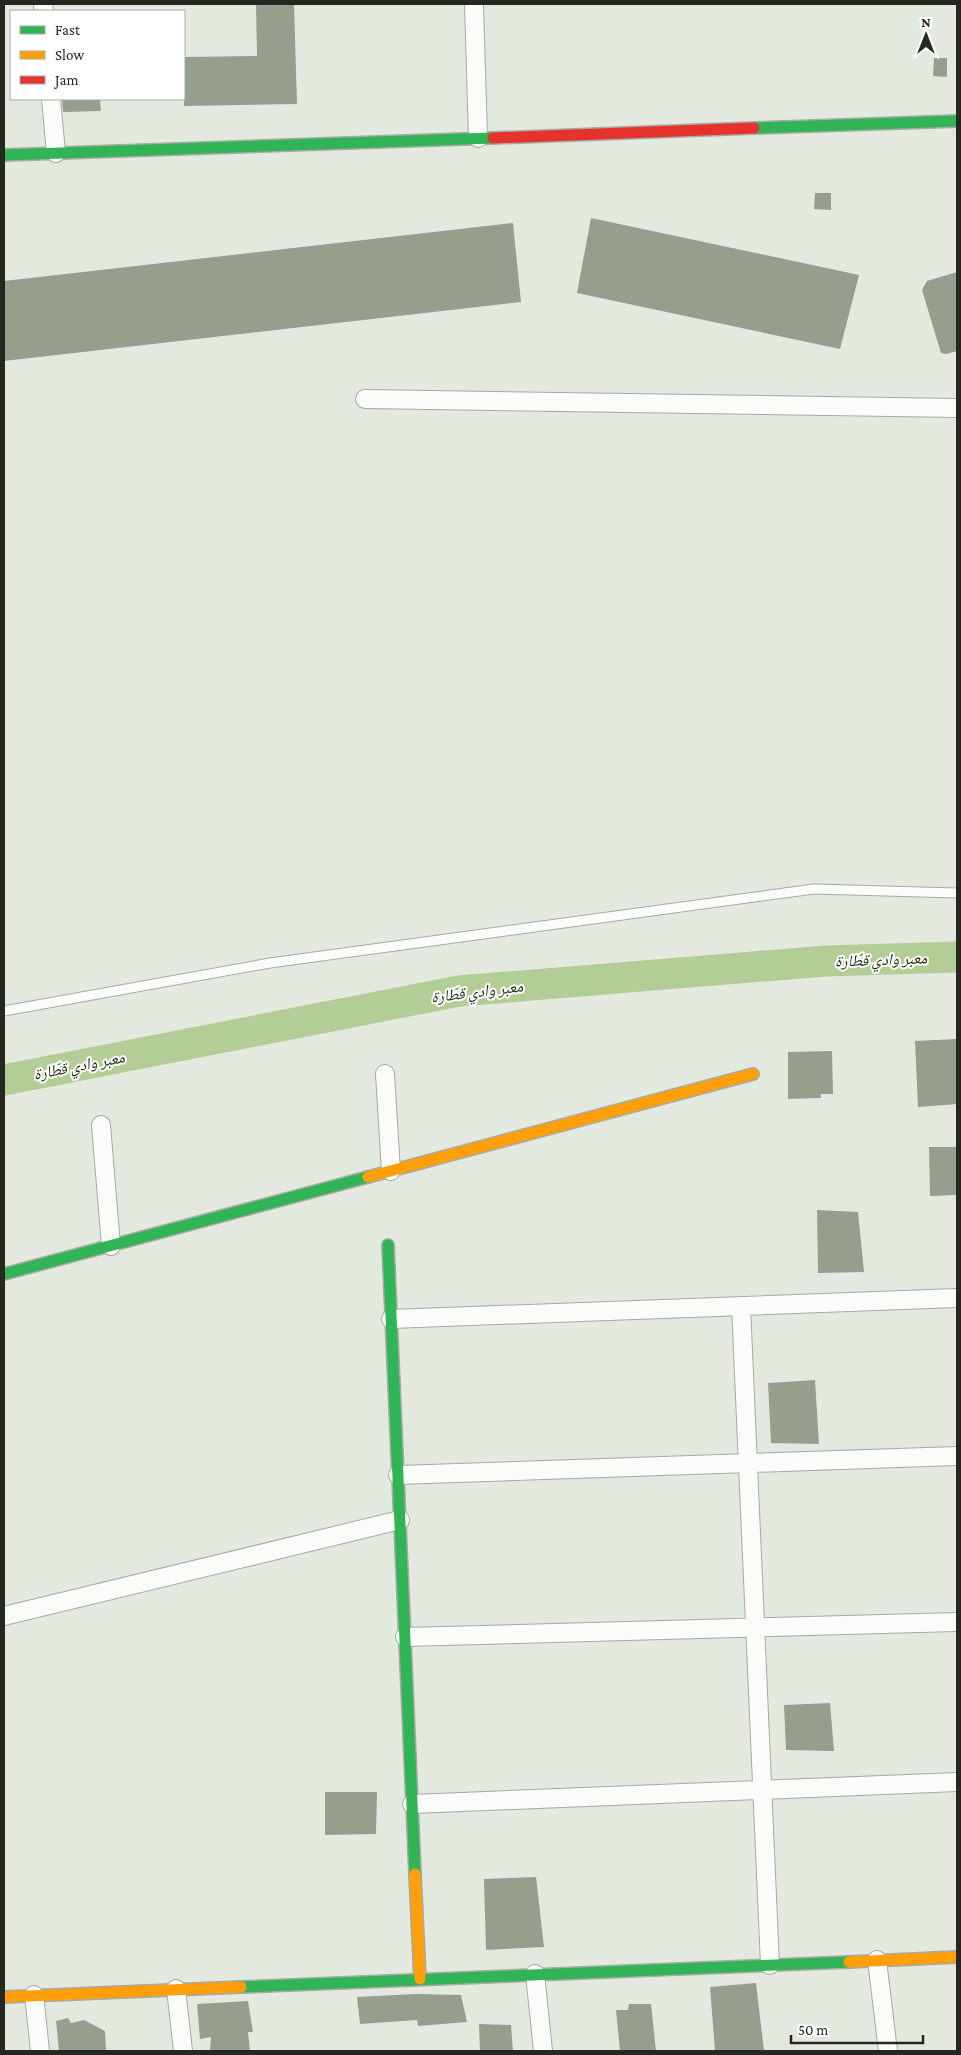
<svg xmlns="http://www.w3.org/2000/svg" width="961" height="2055" font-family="'Crimson Pro','Noto Naskh Arabic',serif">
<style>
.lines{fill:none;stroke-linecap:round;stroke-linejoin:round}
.river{stroke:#b2cd96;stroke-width:31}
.building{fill:#969f8d}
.lane-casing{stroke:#a6aaa4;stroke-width:11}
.street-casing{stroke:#a6aaa4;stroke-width:20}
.fast-casing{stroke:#a6aaa4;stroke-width:14}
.slow-casing{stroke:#a6aaa4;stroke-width:14}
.jam-casing{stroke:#a6aaa4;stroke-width:14}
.lane{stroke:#fbfcfa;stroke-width:9}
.street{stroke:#fbfcfa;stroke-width:18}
.fast{stroke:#30b455;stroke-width:11}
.slow{stroke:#ff9f0a;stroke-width:11}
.jam{stroke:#e5322d;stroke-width:11}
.labels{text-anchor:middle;stroke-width:4;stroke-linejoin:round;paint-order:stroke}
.water-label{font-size:16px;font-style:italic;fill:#213010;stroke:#fff}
</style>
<rect width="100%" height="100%" fill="#e4e9e0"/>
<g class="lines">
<path class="river" d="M4,1080L459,991L826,961L957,957"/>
</g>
<path class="building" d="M256,4H294L297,104L184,106V57L257,56Z
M934,58H947V77L933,76Z
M62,99H100L101,111L63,112Z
M815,193H831V210L814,209Z
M591,218L859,275L840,349L577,293Z
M513,223L521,302L4,361V281Z
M957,272V351L946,354L941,353L922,290L927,281Z
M957,1039V1104L918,1107L915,1041Z
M832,1051L833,1094H821V1098L788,1099V1052Z
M929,1147H957V1195L930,1196Z
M817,1210L858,1212L864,1272L818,1273Z
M815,1380L819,1444L771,1443L768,1383Z
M830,1703L834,1751L786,1750L784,1705Z
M325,1792H377L376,1834L325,1835Z
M536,1877L544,1947L486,1950L484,1879Z
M756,1983L764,2051H715L710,1987Z
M415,1994L461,1995L467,2022L418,2026L417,2020L360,2024L357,1997Z
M248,2001L253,2032H248L250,2051H210L211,2037L200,2039L197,2004Z
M629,2004H651L656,2051H620L616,2010H628Z
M68,2018L71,2023L84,2020L105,2031L106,2051H59L56,2021Z
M479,2024L511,2025L513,2051H480Z"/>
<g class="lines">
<g class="lane-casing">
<path id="lane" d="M4,1011L270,963L814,889L957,893"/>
</g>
<g class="street-casing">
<path id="street" d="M43,4L44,11
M474,4L478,138
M51,99L56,153
M365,399L957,408
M385,1074L391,1171
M101,1125L111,1246
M741,1306L770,1965
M391,1319L957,1298
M398,1475L957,1456
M4,1616L400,1520
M405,1637L957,1622
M412,1804L957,1782
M877,1960L888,2051
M535,1974L543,2051
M176,1989L183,2051
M34,1995L40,2051"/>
</g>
<g class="fast-casing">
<path id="fast" d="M754,128L957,121
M4,155L493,138
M388,1245L415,1874
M4,1274L368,1177
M241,1987L849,1962"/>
</g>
<g class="slow-casing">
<path id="slow" d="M368,1177L753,1074
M415,1874L420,1979
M849,1962L957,1957
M4,1997L241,1987"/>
</g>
<g class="jam-casing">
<path id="jam" d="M493,138L754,128"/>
</g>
<use href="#lane" class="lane"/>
<use href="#street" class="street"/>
<use href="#fast" class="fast"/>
<use href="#slow" class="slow"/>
<use href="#jam" class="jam"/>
</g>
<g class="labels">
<g class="water-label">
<text transform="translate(881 959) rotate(-2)" y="6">معبر وادي قطّارة</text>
<text transform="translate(477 991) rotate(-7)" y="6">معبر وادي قطّارة</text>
<text transform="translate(79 1065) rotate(-11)" y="6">معبر وادي قطّارة</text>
</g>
</g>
<rect width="961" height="2055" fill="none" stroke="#242821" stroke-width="10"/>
<rect x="10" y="10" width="175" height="90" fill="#ffffff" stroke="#a7a9a6"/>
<rect x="20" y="26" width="25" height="8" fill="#30b455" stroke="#a7a9a6"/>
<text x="55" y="35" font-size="15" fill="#242821">Fast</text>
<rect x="20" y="51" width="25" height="8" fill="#ff9f0a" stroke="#a7a9a6"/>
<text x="55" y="60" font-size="15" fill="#242821">Slow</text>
<rect x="20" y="76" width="25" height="8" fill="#e5322d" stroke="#a7a9a6"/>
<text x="55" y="85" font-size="15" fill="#242821">Jam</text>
<g transform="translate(926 35)" stroke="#ffffff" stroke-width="4" paint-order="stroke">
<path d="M0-4L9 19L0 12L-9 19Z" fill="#242821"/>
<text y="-8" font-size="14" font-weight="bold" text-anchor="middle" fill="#242821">N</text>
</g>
<path d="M791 2035v8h132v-8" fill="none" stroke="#242821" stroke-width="2.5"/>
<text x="798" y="2035" font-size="15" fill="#242821" stroke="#ffffff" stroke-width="4" paint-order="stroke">50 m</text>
</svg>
